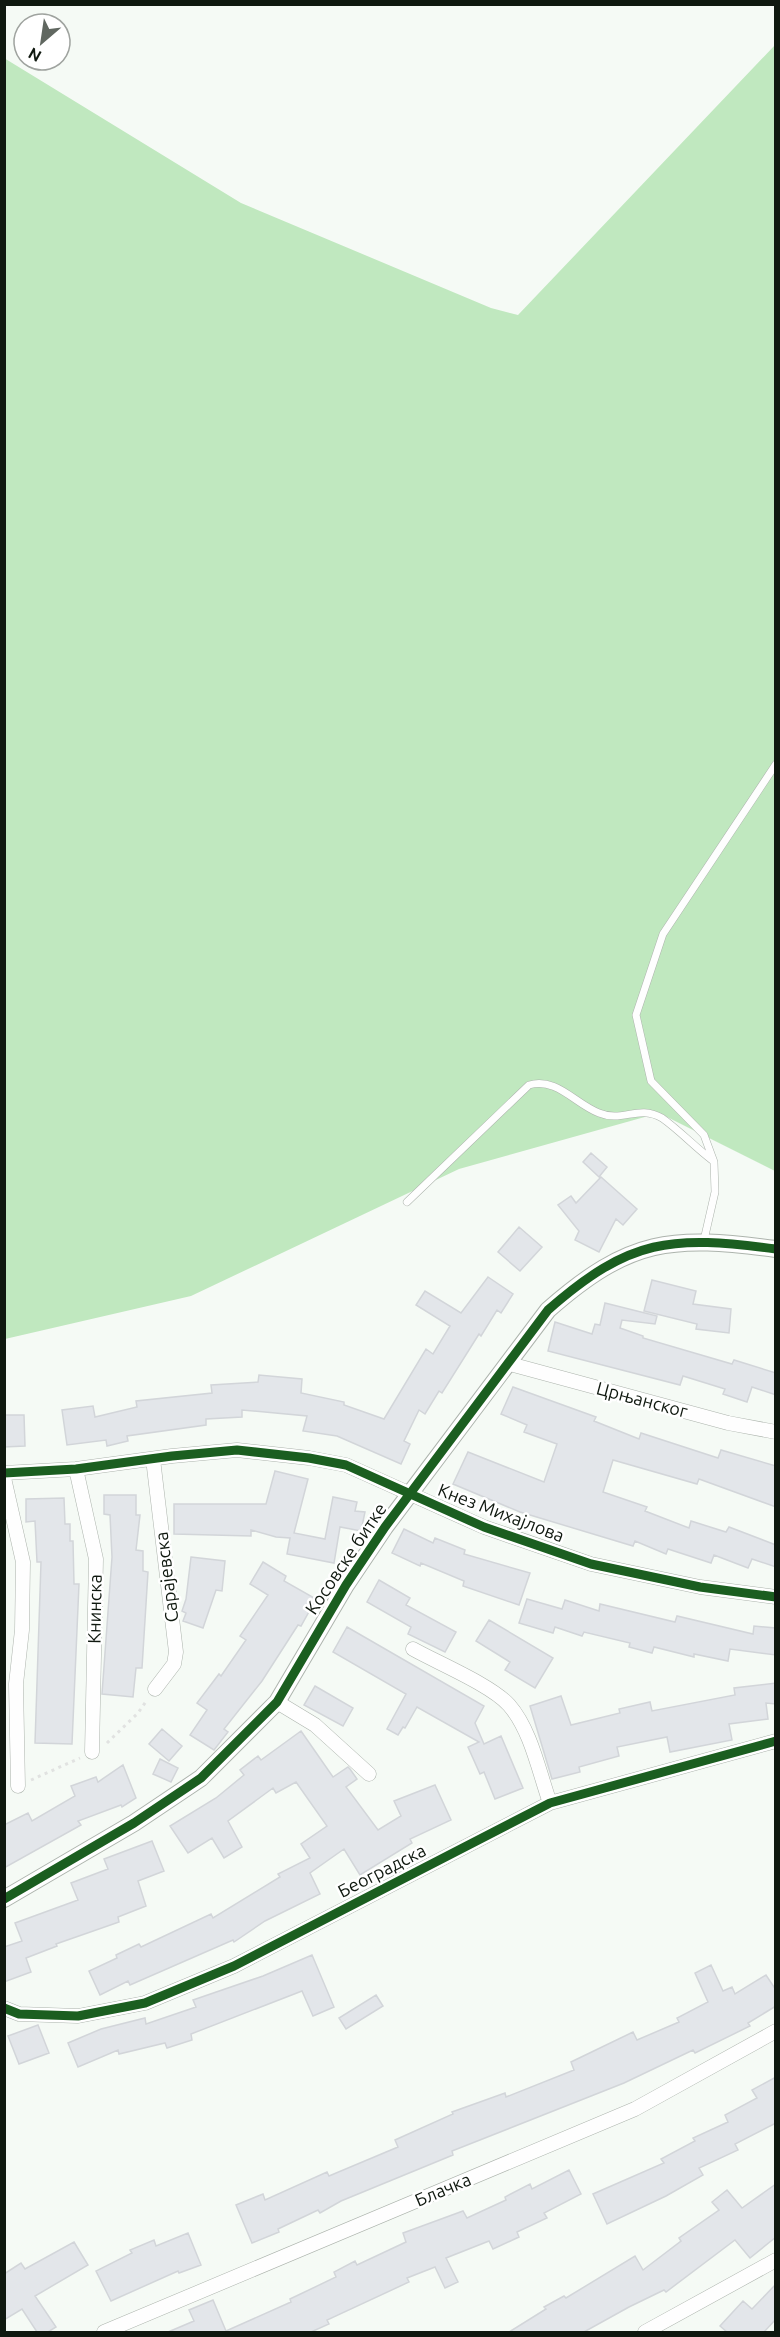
<svg xmlns="http://www.w3.org/2000/svg" width="780" height="2337" font-family="Ubuntu,sans-serif">
<style>
.forest{fill:#c0e8bf}
.building{fill:#e3e6ea;stroke:#d2d5d9;stroke-width:1.5}
.lines{fill:none;stroke-linecap:round;stroke-linejoin:round}
.service-casing{stroke:#adb4ad;stroke-width:8}
.minor-casing{stroke:#adb4ad;stroke-width:15}
.tertiary-casing{stroke:#adb4ad;stroke-width:18}
.path{stroke:#e1e2e1;stroke-width:3;stroke-dasharray:3 4.5;stroke-linecap:butt}
.service{stroke:#fefefe;stroke-width:7}
.minor{stroke:#fefefe;stroke-width:14}
.tertiary{stroke:#fefefe;stroke-width:16}
.cycleway-casing{stroke:#fff;stroke-width:13}
.cycleway{stroke:#1b5e20;stroke-width:9}
.labels{text-anchor:middle;stroke-width:5;stroke-linejoin:round;paint-order:stroke}
.street-label{font-size:18px;fill:#0f180f;stroke:#fff}
</style>
<rect width="100%" height="100%" fill="#f5faf5"/>
<path class="forest" d="M775,45V1171L659,1113L459,1169L191,1296L5,1339L4,58L241,203L491,308L518,315Z"/>
<path class="building" d="M591,1153L607,1167L599,1177L583,1162Z
M601,1177L637,1209L623,1225L616,1219L599,1252L575,1240L579,1231L558,1205L571,1196L576,1203Z
M519,1227L542,1247L520,1271L498,1252Z
M488,1277L513,1294L501,1313L497,1310L481,1336L479,1334L442,1393L439,1391L425,1414L419,1410L404,1441L410,1444L401,1464L337,1436L303,1431L307,1416L242,1410V1417L206,1419V1425L127,1436L128,1441L107,1446L106,1440L67,1445L62,1410L93,1406L95,1417L137,1407L136,1401L212,1393L211,1385L258,1382L259,1375L302,1379L301,1393L344,1402V1405L384,1419L426,1349L433,1354L450,1326L416,1305L425,1291L461,1313Z
M652,1280L696,1291L693,1304L731,1309L729,1333L696,1329L697,1324L644,1311Z
M605,1303L657,1316L655,1324L622,1320L620,1328L643,1336V1338L732,1364L734,1360L776,1373V1395L752,1387L747,1402L723,1394L725,1389L683,1376L680,1385L548,1351L555,1322L592,1334L595,1324L600,1325Z
M513,1387L596,1417L594,1421L639,1439L641,1433L718,1458L721,1450L776,1466V1507L699,1479L697,1484L613,1460L603,1492L647,1507L645,1511L689,1528L691,1521L726,1532L729,1527L776,1545V1567L752,1559L748,1568L714,1555L711,1563L668,1549L666,1554L635,1541L633,1546L520,1512L453,1484L468,1452L544,1482L557,1444L524,1432L527,1425L501,1414Z
M4,1415H24L25,1446L4,1447Z
M275,1471L308,1479L294,1533L325,1539L333,1497L357,1502L355,1511L365,1512L361,1531L340,1527L334,1563L287,1554L290,1538L276,1537L251,1530V1536L174,1534V1504H266Z
M104,1495H136V1515H140L136,1550L143,1551V1571L148,1572L142,1668H136L133,1697L102,1694L112,1557L110,1515L104,1514Z
M64,1498L65,1524H70V1541H73L74,1584H79L72,1744L35,1743L41,1562H37L35,1521L26,1522V1499Z
M404,1529L433,1543L435,1538L465,1550L464,1554L530,1573L519,1605L463,1586L464,1581L421,1563L420,1566L392,1553Z
M191,1557L225,1561L222,1591L216,1590L203,1628L183,1621L186,1613L182,1611L186,1599Z
M263,1562L286,1576L284,1581L316,1599L301,1626L298,1625L262,1681L224,1729L228,1732L214,1750L190,1735L207,1710L197,1703L219,1674L221,1676L246,1640L240,1636L268,1595L250,1584Z
M379,1580L410,1598L406,1605L456,1632L445,1652L408,1634L411,1627L367,1602Z
M527,1599L562,1609L565,1600L599,1611L600,1604L675,1622L677,1616L753,1634L754,1626L776,1628V1655L730,1649L728,1661L694,1654V1657L654,1647L652,1653L629,1647L630,1643L584,1632L582,1636L555,1627L553,1633L519,1623Z
M489,1620L553,1658L535,1688L505,1670L510,1662L476,1641Z
M347,1627L484,1706L475,1723L484,1744L501,1736L523,1788L495,1799L484,1772L480,1774L468,1747L479,1742L417,1707L405,1728L403,1727L398,1735L387,1729L406,1694L333,1652Z
M776,1683V1704L766,1703L768,1719L729,1724L732,1740L670,1752L667,1737L617,1747L619,1756L579,1767L580,1772L552,1779L530,1706L561,1696L571,1725L620,1713L619,1709L650,1702L652,1711L735,1695L734,1688Z
M315,1686L353,1708L343,1726L304,1705Z
M162,1729L182,1746L169,1761L149,1744Z
M301,1731L333,1777L348,1767L350,1769L357,1779L346,1787L378,1830L401,1816L394,1801L435,1785L451,1820L410,1839L412,1843L360,1875L344,1849L310,1873L320,1894L265,1921L234,1942L233,1940L130,1985L128,1981L100,1995L89,1971L117,1958L116,1955L139,1944L141,1947L211,1914L213,1918L280,1877L278,1874L310,1858L301,1844L327,1826L296,1782L276,1793L273,1788L228,1821L242,1847L224,1858L212,1838L188,1853L170,1826L216,1798L244,1775L240,1770L258,1756L261,1760Z
M160,1759L178,1768L171,1782L153,1774Z
M123,1765L136,1798L122,1807L121,1805L78,1821L81,1825L4,1868V1825L28,1813L32,1821L75,1796L71,1786L96,1777L98,1782Z
M152,1841L164,1871L138,1881L146,1906L118,1917L119,1922L56,1944L57,1946L26,1958L31,1972L4,1982V1947L22,1941L15,1923L78,1900L71,1883L108,1869L104,1859Z
M312,1955L334,2007L313,2016L302,1991L191,2034L192,2040L167,2048L165,2043L119,2054L118,2050L78,2067L68,2043L101,2029L145,2018L146,2024L196,2007L193,2000L263,1976Z
M711,1965L723,1991L732,1987L735,1994L766,1975L776,1990V2006L748,2023L750,2026L695,2053L693,2050L624,2083L452,2151L453,2155L341,2201L320,2213L318,2210L278,2229L279,2232L252,2243L236,2205L263,2194L265,2200L327,2172L329,2176L398,2147L395,2140L453,2114L452,2112L505,2093L506,2097L574,2070L571,2062L633,2032L637,2040L679,2022L677,2018L708,2002L695,1973Z
M376,1995L383,2006L346,2029L339,2018Z
M38,2025L49,2053L19,2064L8,2036Z
M776,2077V2123L735,2144L738,2150L699,2168L703,2175L666,2196L607,2224L593,2194L664,2163L661,2159L695,2141L693,2138L728,2122L725,2115L757,2098L752,2090Z
M569,2170L581,2194L544,2213L547,2218L517,2232L519,2237L493,2249L489,2241L446,2258L458,2282L445,2288L435,2267L407,2278L409,2282L327,2320L329,2324L311,2332H168L194,2321L189,2310L213,2300L226,2331L291,2302L290,2299L336,2277L334,2272L355,2261L357,2265L406,2242L403,2233L463,2211L467,2218L506,2200L505,2197L530,2184L532,2189Z
M776,2184V2237L750,2258L735,2240L666,2292L664,2290L629,2307L584,2332H509L546,2309L544,2307L564,2296L566,2298L635,2256L643,2270L681,2241L679,2238L719,2210L712,2202L727,2190L742,2208Z
M188,2233L201,2265L179,2273L178,2271L111,2301L96,2271L132,2253L130,2250L154,2240L156,2246Z
M74,2242L88,2265L35,2296L56,2327L48,2332H37L22,2309L4,2320V2274L21,2263L25,2269Z
M776,2284V2319L764,2332H727L720,2326L743,2301L752,2309Z"/>
<g class="lines">
<g class="service-casing">
<path id="service" d="M407,1202L529,1085C557,1077 575,1104 599,1113C623,1123 638,1104 662,1118C679,1130 695,1147 712,1160
M704,1240L715,1192L714,1162L704,1135L651,1081L636,1015L663,934L776,764"/>
</g>
<g class="minor-casing">
<path id="minor" d="M510,1364L728,1423L776,1432
M153,1459L176,1652L174,1664L155,1689
M76,1469L96,1559L92,1752
M4,1473L76,1469L172,1456L237,1450L309,1458L346,1465L484,1527L591,1564L700,1587L776,1597
M4,1478L23,1562L22,1630L16,1684L18,1786
M413,1649C438,1663 491,1685 509,1705C531,1730 539,1772 550,1803
M277,1702L315,1725L369,1774
M4,2008L19,2014L78,2016L145,2003L234,1966L550,1803L776,1741
M104,2332L635,2109L776,2031
M645,2332L776,2260"/>
</g>
<g class="tertiary-casing">
<path id="tertiary" d="M4,1899L134,1823L201,1778L277,1702L346,1585L385,1527L548,1310C630,1238 671,1235 776,1249"/>
</g>
<path class="path" d="M107,1743L138,1713L147,1700
M31,1780L80,1758"/>
<use href="#service" class="service"/>
<use href="#minor" class="minor"/>
<use href="#tertiary" class="tertiary"/>
<g class="cycleway-casing">
<path id="cycleway" d="M4,1473L76,1469L172,1456L237,1450L309,1458L346,1465L484,1527L591,1564L700,1587L776,1597
M4,1899L134,1823L201,1778L277,1702L346,1585L385,1527L548,1310C630,1238 671,1235 776,1249
M4,2008L19,2014L78,2016L145,2003L234,1966L550,1803L776,1741"/>
</g>
<use href="#cycleway" class="cycleway"/>
</g>
<g class="labels">
<g class="street-label">
<text transform="translate(642 1400) rotate(15)" y="6">Црњанског</text>
<text transform="translate(501 1513) rotate(21)" y="6">Кнез Михајлова</text>
<text transform="translate(346 1559) rotate(-56)" y="6">Косовске битке</text>
<text transform="translate(167 1577) rotate(-97)" y="6">Сарајевска</text>
<text transform="translate(95 1609) rotate(-89)" y="6">Книнска</text>
<text transform="translate(382 1871) rotate(-27)" y="6">Београдска</text>
<text transform="translate(443 2190) rotate(-23)" y="6">Блачка</text>
</g>
</g>
<rect width="780" height="2337" fill="none" stroke="#0f180f" stroke-width="12"/>
<g transform="translate(42 42) rotate(209)"><circle r="28" fill="#ffffff" stroke="#9fa39f" stroke-width="1.5"/>
<path d="M0-4.5L10 22L0 15L-10 22Z" fill="#606760"/>
<text y="-9" font-size="16" font-weight="bold" text-anchor="middle" fill="#0f180f">N</text>
</g>
</svg>
